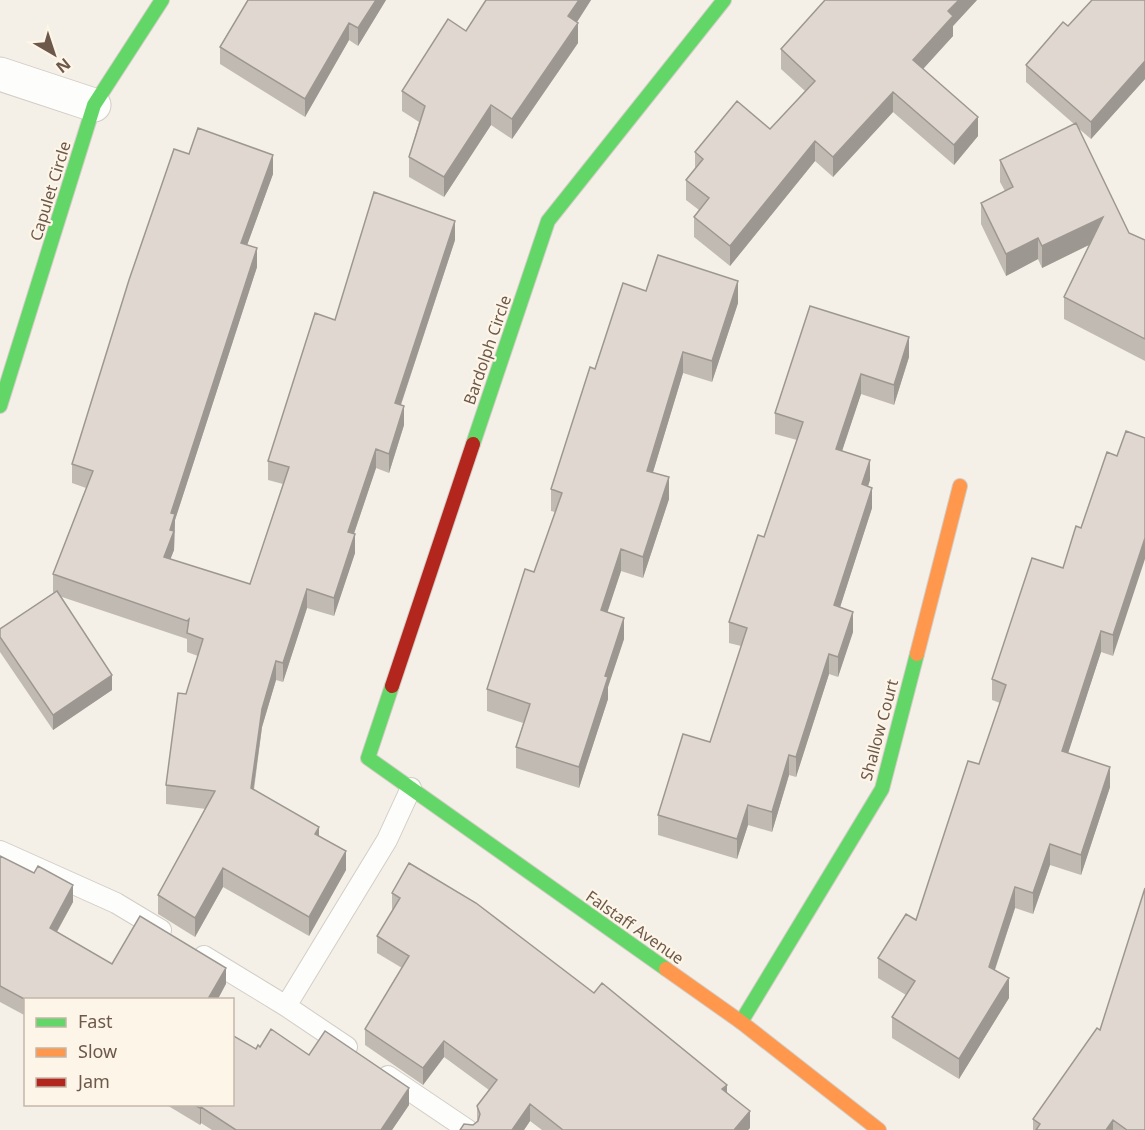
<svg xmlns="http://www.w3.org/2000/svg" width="1145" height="1130" font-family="'Noto Sans',sans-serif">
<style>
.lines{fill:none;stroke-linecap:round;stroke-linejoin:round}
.lane-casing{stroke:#d2cdc6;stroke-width:22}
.street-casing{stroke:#d2cdc6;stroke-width:35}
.fast-casing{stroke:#d3cdc6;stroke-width:16}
.slow-casing{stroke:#d3cdc6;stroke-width:16}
.jam-casing{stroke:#d3cdc6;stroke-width:16}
.lane{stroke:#fdfdfb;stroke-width:20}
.street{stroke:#fdfdfb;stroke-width:33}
.fast{stroke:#63d668;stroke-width:14}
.slow{stroke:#ff974d;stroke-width:14}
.jam{stroke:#b3261e;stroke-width:14}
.wall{fill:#c1bab3}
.shaded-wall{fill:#9d9792}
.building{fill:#e0d8d0;stroke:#9d9792;stroke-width:1.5}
.labels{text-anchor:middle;stroke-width:4.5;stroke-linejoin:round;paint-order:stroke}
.street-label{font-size:16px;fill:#6d594b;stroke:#fdf5e7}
</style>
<rect width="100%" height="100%" fill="#f4f0e7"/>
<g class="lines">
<g class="lane-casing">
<path id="lane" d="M0,851L116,903L161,930
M204,956L286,1006L347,1047
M286,1006L387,840L411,788
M388,1076L468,1130"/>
</g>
<g class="street-casing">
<path id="street" d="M0,74L94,105"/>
</g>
<g class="fast-casing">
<path id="fast" d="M0,406L94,105L162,0
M473,444L548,221L724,0
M392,686L368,758L666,969
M741,1022L882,789L917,654"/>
</g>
<g class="slow-casing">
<path id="slow" d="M917,654L960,486
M666,969L741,1022L879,1130"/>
</g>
<g class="jam-casing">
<path id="jam" d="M392,686L473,444"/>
</g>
<use href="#lane" class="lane"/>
<use href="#street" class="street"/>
<use href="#fast" class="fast"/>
<use href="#slow" class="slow"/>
<use href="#jam" class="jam"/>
</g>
<path class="wall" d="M248,0H386L358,46L349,40L305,117L220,64V47Z
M486,0H591L577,22L578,43L512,139L491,125L444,197L409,177V157L419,122L402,111V91L466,31Z
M825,0H977L953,26V36L923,69L978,136L954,165L893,112L833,177L815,161L730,266L694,237V217L699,210L686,200V180L695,169V152L770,129L805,91L781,69V49Z
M1145,0V79L1091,139L1078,128L1129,233L1145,240V361L1064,319V297L1089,245L1042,268L1038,259L1006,276L981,224V203L1005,191L1000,182V160L1074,124L1026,82V65L1068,26Z
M189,154L273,174L247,245L257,267L175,520L174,550L170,559L250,584L283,484L268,480V461L335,320L455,240L401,405L404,425L389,473L376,468L354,534L355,553L334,616L307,608L283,682L276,680L262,727L254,790L319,836L346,870L309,936L223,887L195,937L158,914V895L206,809L166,804V785L186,694L198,656L187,652V639L59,596L112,690L53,730L0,652V629L53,593V574L86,488L72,483V464Z
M646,291L738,303L712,382L683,373L653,472L669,499L643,578L621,571L607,612L624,639L608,687V699L579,788L516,768V747L523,723L487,711V689L534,572L555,512L551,511V489L595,369Z
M810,306L909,357L894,405L861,394L842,451L870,480L868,486L872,508L840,607L853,632L838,677L829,674L796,777L789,775L772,832L748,825L737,859L658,835V815L710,742L741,646L729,643V622L764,537L797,440L775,434V413Z
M1117,456L1113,656L1101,652L1068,753L1110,787L1081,875L1050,865L1033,914L1015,908L995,970L1009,998L959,1079L892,1038V1017L906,995L878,978V958L916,920L979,764L1000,703L992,700V679L1063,568L1081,528Z
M0,856L34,873L73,902L57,932L112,964L226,984L26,999V1016L0,1002Z
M392,893L594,993L727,1092L750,1128L748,1130H542L530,1121L524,1130H460L473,1125L477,1121V1106L489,1090L444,1057L423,1085L365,1045V1029L402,968L377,953V936L393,910L392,909Z
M1100,1030L1145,1130H1033V1119Z
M260,1047L309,1055L409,1105L392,1130H212L201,1123L200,1125L165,1104H232L256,1049Z"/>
<path class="shaded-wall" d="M376,0H386L358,46V28Z
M579,0H591L568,36V16Z
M959,0H977L953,26V36L913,80V60L948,11Z
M349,23V40L305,117V99Z
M578,23V43L512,139V119Z
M1145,61V79L1091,139V122Z
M893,92V112L833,177V157Z
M491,105V125L444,197V177Z
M978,117V136L954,165V145Z
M815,141V161L730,266V246Z
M273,155V174L241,262V243Z
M1103,217V238L1042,268V246Z
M455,221V240L395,422V403Z
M1038,238V259L1006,276V254Z
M257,248V267L175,520L174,550L164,576V557L171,513Z
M738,281V303L712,382V361Z
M909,337V357L894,405V385Z
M683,352V373L647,492V471Z
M861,374V394L836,469V449Z
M404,406V425L389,473V454Z
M376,449V468L348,551V532Z
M870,460V480L862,505V484Z
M669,477V499L643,578V557Z
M872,488V508L834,626V605Z
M355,534V553L334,616V598Z
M1145,538V559L1113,656V635Z
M621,549V571L601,632V610Z
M307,589V608L283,682V663Z
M853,612V632L838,677V657Z
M624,618V639L608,687V699L579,788V767L605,676Z
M1101,631V652L1062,772V751Z
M829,654V674L796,777V757Z
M276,661V680L262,727L251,807V788L262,709Z
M112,675V690L53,730V715Z
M789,755V775L772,832V812Z
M1110,767V787L1081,875V855Z
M748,805V825L737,859V839Z
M319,827V846L315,834Z
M1050,844V865L1033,914V893Z
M346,851V870L309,936V917Z
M223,868V887L195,937V918Z
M73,885V902L50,944V928Z
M1015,887V908L989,987V967Z
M226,968V984L218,999H208Z
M1009,978V998L959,1079V1059Z
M444,1041V1057L423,1085V1068Z
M727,1085V1101L722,1089Z
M409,1088V1105L392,1130H381Z
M530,1104V1121L524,1130H512Z
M201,1107V1123L200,1125V1108Z
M750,1111V1128L748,1130H734Z
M1113,1120V1130H1106Z"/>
<path class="building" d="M248,0H376L358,28L349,23L305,99L220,47Z
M486,0H579L568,16L578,23L512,119L491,105L444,177L409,157L425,106L402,91L448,19L466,31Z
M825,0H959L948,11L953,16L913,60L978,117L954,145L893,92L833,157L815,141L730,246L694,217L709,198L686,180L703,159L695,152L737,101L770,129L815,81L781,49Z
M1092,0H1145V61L1091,122L1026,65L1063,22L1068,26Z
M1076,123L1129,233L1145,240V339L1064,297L1103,217L1042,246L1038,238L1006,254L981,203L1013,187L1000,160Z
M198,128L273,155L241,243L257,248L171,513L175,514L170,530L174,531L164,557L250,584L289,467L268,461L315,313L335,320L374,192L455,221L395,403L404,406L389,454L376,449L348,532L355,534L334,598L307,589L283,663L276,661L262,709L251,788L319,827L315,834L346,851L309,917L223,868L195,918L158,895L215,791L166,785L178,693L186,694L203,639L187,633L189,619L187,621L53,574L93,471L72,464L129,280L174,149L189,154Z
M658,255L738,281L712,361L683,352L647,471L669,477L643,557L621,549L601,610L624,618L605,676L608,677L579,767L516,747L530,704L487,689L525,569L534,572L562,493L551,489L590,367L595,369L623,283L646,291Z
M810,306L909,337L894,385L861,374L836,449L870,460L862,484L872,488L834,605L853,612L838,657L829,654L796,757L789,755L772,812L748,805L737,839L658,815L683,734L710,742L747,628L729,622L758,535L764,537L803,422L775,413Z
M1126,431L1145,438V538L1113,635L1101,631L1062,751L1110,767L1081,855L1050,844L1033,893L1015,887L989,967L1009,978L959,1059L892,1017L915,981L878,958L906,914L916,920L968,761L979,764L1006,685L992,679L1032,558L1063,568L1076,526L1081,528L1107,452L1117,456Z
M57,591L112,675L53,715L0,637V629Z
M0,856L34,873L38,866L73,885L50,928L112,964L140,916L226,968L208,999L26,1000L0,986Z
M409,863L476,903L594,993L602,983L727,1085L722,1089L750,1111L734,1130H563L530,1104L512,1130H460L464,1124L473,1125L478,1121L480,1114L477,1106L497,1080L444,1041L423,1068L365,1029L409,956L377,936L400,898L392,893Z
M1145,888V1130H1127L1113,1120L1106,1130H1036L1040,1124L1033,1119L1097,1028L1100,1030Z
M271,1029L309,1055L325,1031L409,1088L381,1130H236L201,1107L200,1108L193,1104H232V1035L256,1049L258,1045L260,1047Z"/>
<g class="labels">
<g class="street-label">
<text transform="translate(50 191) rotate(-73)" y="6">Capulet Circle</text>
<text transform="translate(487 350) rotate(-71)" y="6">Bardolph Circle</text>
<text transform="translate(879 730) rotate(-75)" y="6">Shallow Court</text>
<text transform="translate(635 927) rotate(35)" y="6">Falstaff Avenue</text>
</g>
</g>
<rect x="24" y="998" width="210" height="108" fill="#fdf5e7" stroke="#c3b7a9" stroke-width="1.5"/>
<rect x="36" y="1018" width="30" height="9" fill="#63d668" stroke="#c3b7a9" stroke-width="1.5"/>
<text x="78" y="1028" font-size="18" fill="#6d594b">Fast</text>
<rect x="36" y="1048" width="30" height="9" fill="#ff974d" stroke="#c3b7a9" stroke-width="1.5"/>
<text x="78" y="1058" font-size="18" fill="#6d594b">Slow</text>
<rect x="36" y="1078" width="30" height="9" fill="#b3261e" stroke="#c3b7a9" stroke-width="1.5"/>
<text x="78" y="1088" font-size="18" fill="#6d594b">Jam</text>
<g transform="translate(54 54) rotate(141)" stroke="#fdf5e7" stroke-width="4.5" paint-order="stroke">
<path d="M0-4.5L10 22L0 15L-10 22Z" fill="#6d594b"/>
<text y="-9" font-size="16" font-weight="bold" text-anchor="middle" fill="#6d594b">N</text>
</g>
</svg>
